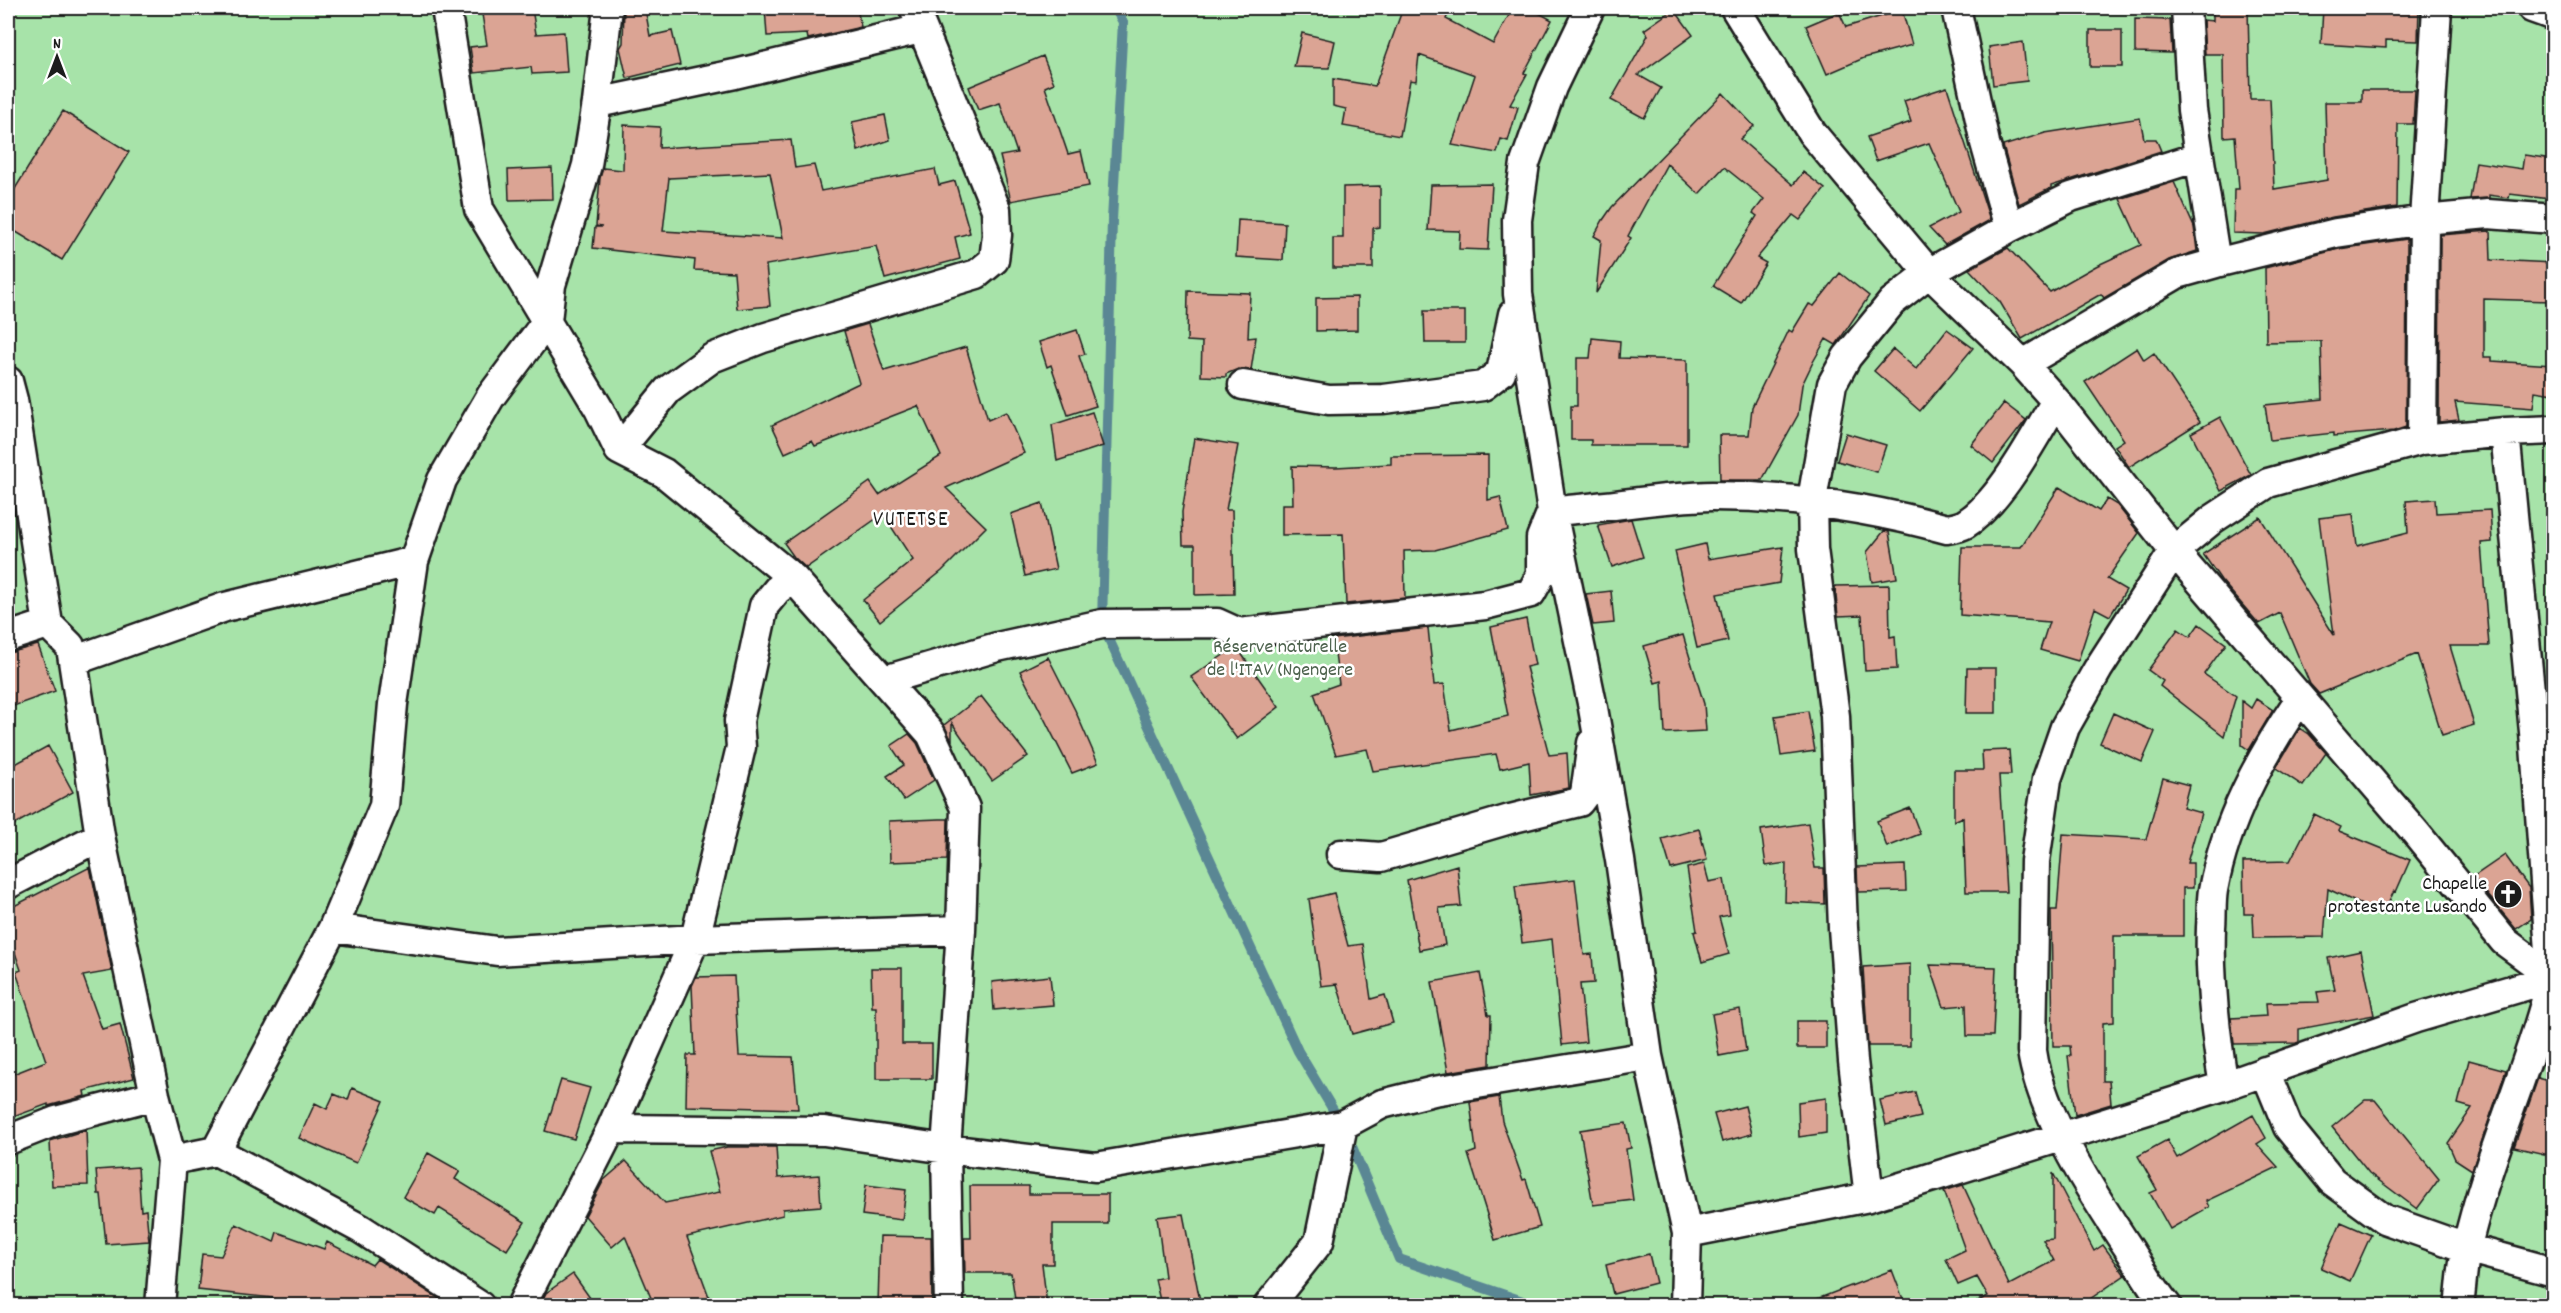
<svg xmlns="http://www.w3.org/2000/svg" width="2561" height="1313" font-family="Dekko,sans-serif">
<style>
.green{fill:#a7e3a9;stroke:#628062;stroke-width:1.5}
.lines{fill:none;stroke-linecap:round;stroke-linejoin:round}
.stream{stroke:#5a8794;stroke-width:10}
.building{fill:#dba494;stroke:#1c1c1c;stroke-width:1.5;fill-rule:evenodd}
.street-casing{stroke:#1c1c1c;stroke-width:33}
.street{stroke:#fff;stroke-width:28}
.labels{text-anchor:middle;stroke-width:5;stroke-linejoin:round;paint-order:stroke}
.park-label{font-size:20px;fill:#4d624d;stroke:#fff}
.poi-label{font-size:20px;fill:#1c1c1c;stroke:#fff;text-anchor:end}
.neighbourhood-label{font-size:21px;letter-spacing:1.5px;fill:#1c1c1c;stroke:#fff}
</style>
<rect width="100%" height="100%" fill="#f4e4df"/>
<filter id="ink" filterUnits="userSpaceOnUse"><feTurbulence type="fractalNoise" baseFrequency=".0167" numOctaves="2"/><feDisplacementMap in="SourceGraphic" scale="12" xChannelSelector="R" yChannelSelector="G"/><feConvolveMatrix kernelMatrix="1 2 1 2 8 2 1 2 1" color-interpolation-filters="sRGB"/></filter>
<g filter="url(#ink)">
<path class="green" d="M8,8H2553V1305H8Z"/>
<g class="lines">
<path class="stream" d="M1115,8L1123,22L1112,220L1102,624L1298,1051L1341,1123
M1348,1137L1399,1259L1537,1306"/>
</g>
<path class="building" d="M481,8H532L536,34L564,32L567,72L532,74L531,67L474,73L470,47L487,45Z
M624,8H645L650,36L672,31L680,65L627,78L620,48L623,43Z
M765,8H857L861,27L808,39L807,34L767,36Z
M1403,8H1451L1446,19L1493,44L1513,8H1530L1552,20L1524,73L1527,74L1510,105L1518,107L1508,141L1501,139L1497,153L1452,145L1475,75L1419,55L1416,81L1410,80L1400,136L1343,126L1346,109L1333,106V79L1375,86Z
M2213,8H2248L2250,99H2270L2274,189L2327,180L2325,102H2362V90H2415L2413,124H2398L2397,207L2333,217L2264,234L2233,233L2234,189H2239L2235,136L2224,137L2223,54H2205L2203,20L2213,21Z
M2323,8H2419L2418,41L2386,40V48L2321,44Z
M1674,9L1693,35L1638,75L1661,88L1644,118L1611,100L1648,35L1644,30Z
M1902,10L1912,45L1864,58L1827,74L1806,26L1839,12L1846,27Z
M2135,19L2170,20L2172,53L2135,52Z
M2090,30H2122V67H2090Z
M1302,33L1335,41L1329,68L1294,67Z
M2023,42L2027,81L1993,85L1989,47Z
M1043,56L1054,83L1045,87L1068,154L1081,151L1089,186L1011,201L1000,156L1017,153L1000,103L978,110L969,87Z
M1947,87L1990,220L1945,245L1929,228L1959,212L1929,143L1876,161L1867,137L1911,122L1904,101Z
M1723,93L1754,126L1740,139L1793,185L1803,172L1825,189L1800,220L1793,215L1757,258L1766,263L1741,303L1713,286L1757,216L1753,213L1764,199L1724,167L1699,194L1667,164L1628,236L1631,238L1596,293L1601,240L1594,236L1603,220L1612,207Z
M63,111L129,152L62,260L8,227V200Z
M885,115L890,140L858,151L852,122Z
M2140,118L2144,139H2156L2161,151L2051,186V188L2019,204L2003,146L2045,133Z
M624,125L660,127L659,148L791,140L795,168L814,165L821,191L935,169L939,185L955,181L970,233L955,237L960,259L885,279L876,246L766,265L770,306L737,309L734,272L694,270L695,260L593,248L595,227H602L596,226L600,178L603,168L623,170ZM770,173L783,238L663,231L669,178Z
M2524,155L2553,159L2550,199L2510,194L2509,198L2489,195V198L2470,199L2476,162L2522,169Z
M552,168L553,199L509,200L508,170Z
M2174,182L2194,227L2197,251L2169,260L2104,298L2101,294L2022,339L2000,302L1969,269L2008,248L2050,292L2096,266L2141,245L2120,199Z
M1492,184L1488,250L1459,249L1460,231L1428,230L1431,185Z
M1380,186V227L1373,228V268H1333V238H1343V187Z
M1238,220L1285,223L1283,260L1236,257Z
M2490,231L2491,260L2553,263V301L2484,299V357H2492V361L2553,365V394L2535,391L2533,408L2455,402L2459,420L2439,422L2440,235Z
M2407,239L2406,427L2394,431L2334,436V433L2270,440L2265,405L2323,399L2321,341L2266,342L2265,268L2339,249Z
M1840,273L1869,296L1836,345L1826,339L1813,362L1802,385L1798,415L1762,480H1720L1719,435H1749L1752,407L1789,330L1792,332L1809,304L1814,306Z
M1188,291L1250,293L1248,338L1256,337L1251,370L1238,369L1226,374V377L1201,376L1202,342L1187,341Z
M1357,297V330L1316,331V298Z
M1424,311H1465V343H1425Z
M868,324L884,371L966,347L988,420L1006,412L1024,453L946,488L986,527L942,571L880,621L863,600L913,560L883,514L806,568L794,557L784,543L870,482L879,495L941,456L918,406L815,446L812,441L785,453L772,425L859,383L844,331Z
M1947,329L1973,348L1920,411L1874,371L1893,349L1916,369Z
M1077,330L1085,354L1079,356L1096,406L1068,415L1051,365L1047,367L1039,342Z
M1592,338L1620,341L1619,358L1687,360V445H1591V440H1571V406H1577V358H1590Z
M2137,348L2144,360L2154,353L2200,422L2129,467L2115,446L2124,440L2085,382Z
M2004,403L2026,420L1993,463L1971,445Z
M1092,412L1103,446L1057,461L1052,425Z
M2220,417L2251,475L2221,491L2191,433Z
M1846,433L1886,445L1877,472L1837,461Z
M1194,438L1238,445L1226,510H1232L1234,594L1195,595V545H1183L1182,512Z
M1488,455V500L1500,497L1508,530L1435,550L1404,551L1405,598L1346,604L1343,534L1282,535V504H1293L1292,466L1336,467L1391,464V456Z
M2059,487L2099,511L2107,499L2117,505L2139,533L2107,579L2126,590L2110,616L2095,608L2078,661L2040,650L2049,622L1960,615L1962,547H2021Z
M2435,499L2436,513L2490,510L2492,542L2481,543L2489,646H2450L2474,725L2442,735L2417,654L2319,694L2310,684L2280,613L2259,624L2221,580L2203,554L2260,517L2334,635L2319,518L2353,514L2357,546L2408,533L2406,501Z
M1042,503L1056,569L1025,576L1011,514Z
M1631,519L1643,557L1612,567L1598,525Z
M1884,531L1889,532L1897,578L1872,582L1867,552Z
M1705,544L1708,559L1783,547L1779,583L1717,594L1728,641L1697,648L1675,551Z
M1889,585L1890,637L1895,636L1897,669L1865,671L1862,615L1838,616L1835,586Z
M1611,591L1614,623L1593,625L1586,594Z
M1526,619L1535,665L1526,667L1549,755L1567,753L1569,788L1531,795L1529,762L1500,769L1496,754L1373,771L1367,749L1336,755L1314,693L1339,684L1333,639L1428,628L1434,685L1444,684L1451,730L1508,716L1491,627Z
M2199,624L2226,644L2204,674L2236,696L2224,736L2160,686L2163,681L2148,670L2178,629L2190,637Z
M1683,635L1704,704L1706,731L1665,733L1662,681L1655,683L1644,646Z
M38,645L55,691L8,708V653Z
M1234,648L1238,649L1279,707L1237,739L1191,677Z
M1048,657L1075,710L1098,763L1072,773L1020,671Z
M1967,668H1996V713H1966Z
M981,696L1028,756L992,781L952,723V741L944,725Z
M2256,699L2273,710L2249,750L2242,745V701L2251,708Z
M1808,711L1815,751L1781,756L1775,716Z
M2113,713L2155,732L2142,762L2100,743Z
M2300,728L2309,734L2326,753L2303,786L2276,768Z
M909,734L917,743L934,780L904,800L887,776L904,765L891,746Z
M48,746L73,792L8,828V768Z
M2009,750L2011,775H1999L2006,892H1966L1963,817L1954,821V770H1983L1982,751Z
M2163,778L2189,785L2183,808L2201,813L2187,863H2193V888H2183V936H2114V1022L2103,1023V1081H2109L2111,1104L2075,1115L2068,1056H2071L2070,1046H2053L2051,910H2057L2063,834L2146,839Z
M1910,808L1920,834L1887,847L1877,821Z
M2314,814L2341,827L2339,831L2410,860L2396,892L2394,891L2383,915L2328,889L2324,937L2254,938L2253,914H2244L2243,862L2290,861Z
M940,819H948L947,860L890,862L889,821Z
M1808,823L1815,868H1824L1825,904L1785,902L1786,863L1766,866L1761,830Z
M1699,829L1707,860L1671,869L1662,839Z
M2505,855L2529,888L2531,919L2516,929L2473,877Z
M1704,864L1709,882L1724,879L1730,915L1719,917L1729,954L1702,962L1694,932L1697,931L1687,868Z
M1457,865L1461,906L1439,908L1445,945L1419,950L1407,880Z
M1905,865L1906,891L1858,892L1857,867Z
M90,867L112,971L83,976L102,1029L120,1024L134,1078L84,1091L85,1096L48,1106V1104L8,1119V1076L46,1061L16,972L21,970L8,932V909Z
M1575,879L1584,955L1592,954L1594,983L1580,984L1586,1042L1562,1045L1552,939L1522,943L1515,886Z
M1334,893L1348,946L1363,944L1371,999L1385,995L1393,1023L1352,1034L1337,984L1321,986L1309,899Z
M2361,951L2374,1015L2299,1029V1042L2296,1043L2234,1044L2231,1018L2267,1016L2266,1003L2319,1002L2317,992L2335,990L2328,958Z
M1910,964V1046H1868L1863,967Z
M1930,965L1996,967L1993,1036H1967L1966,1005L1944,1007Z
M871,968H902V1044H932V1079H876V1007H872Z
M1480,973L1488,1015H1491L1490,1065L1448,1072L1432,982Z
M734,976L739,1056L793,1057L798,1109L686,1106L687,1055H695L692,986L696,977Z
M1050,976L1053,1005L994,1010L992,982Z
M1740,1009L1746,1051L1719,1056L1712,1014Z
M1797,1021H1826V1048H1797Z
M2469,1060L2506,1070L2472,1170L2455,1159L2448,1143L2472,1108L2458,1104Z
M2538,1078L2553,1082V1156L2514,1147Z
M561,1080L590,1088L574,1139L545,1131Z
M352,1088L384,1101L356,1163L299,1138L315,1103L327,1109L334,1094L348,1100Z
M1915,1092L1921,1117L1886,1125L1880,1100Z
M1499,1097L1502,1121L1523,1180L1526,1179L1540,1227L1495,1240L1468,1154L1476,1151L1470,1102Z
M1826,1098V1133L1799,1137L1798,1102Z
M2365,1100H2375L2439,1179L2417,1209L2369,1173L2332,1127Z
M1745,1106L1752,1134L1722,1142L1714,1114Z
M2253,1115L2266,1138L2257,1144L2278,1167L2206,1201L2209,1207L2170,1229L2150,1193L2157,1190L2138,1156L2167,1140L2177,1158Z
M1626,1123L1631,1148L1626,1149L1633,1200L1593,1205L1580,1130Z
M86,1130L88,1185L52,1186L50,1141Z
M727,1147H776L778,1178L819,1175L821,1206L783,1209V1215L687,1237L712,1305H654L625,1236L612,1247L585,1216L604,1180L626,1161L665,1203L720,1192L709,1151Z
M428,1153L460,1171L455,1179L525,1222L507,1250L439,1208L435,1215L403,1197Z
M138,1167L141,1211L146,1210L149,1241L106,1244L101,1194H98L96,1170Z
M2053,1173L2094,1251L2103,1245L2125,1275L2081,1305H1970L1988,1296L1977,1277L1958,1285L1946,1259L1965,1250L1944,1191L1963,1185L2009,1285L2054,1261L2043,1240L2053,1239Z
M866,1185L906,1190L902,1220L862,1215Z
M970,1186H1029V1194H1108V1224H1053V1264H1042L1047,1305H1016L1011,1273H965L964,1238H971Z
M1183,1214L1200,1301L1180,1305H1161L1155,1279L1165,1277L1157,1217Z
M2341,1222L2371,1235L2350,1281L2321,1268Z
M236,1224L274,1242L277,1232L324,1249L327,1242L372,1265L377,1259L449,1305H285L273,1298L198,1290L202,1254L221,1256Z
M880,1236L931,1237L932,1305H878Z
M1649,1254L1656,1283L1613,1294L1606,1265Z
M1892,1270L1903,1299L1886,1305H1805L1804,1304Z
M573,1274L595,1305H540L546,1293Z"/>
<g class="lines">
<g class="street-casing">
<path id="street" d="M446,8L479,209L599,409L619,450L664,473L793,578L931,734L965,808L961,930L946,1149L949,1306
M1590,8L1552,87L1525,163L1517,220L1518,294L1552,511L1593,708L1620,860L1648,1056L1687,1233L1685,1306
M1735,8L1812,133L1929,273L2023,364L2056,401L2174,551L2416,833L2504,941L2554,978
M1956,8L1985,143L2009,228
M2186,8L2192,110L2216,263
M2532,8L2554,16
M597,103L735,74L921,29
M2023,364L2177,274L2216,263L2336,233L2424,220L2488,214L2554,219
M8,381L13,400L48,624L70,646L72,654L100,836L155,1095L172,1160L160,1306
M1243,385L1329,400L1384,399L1483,386L1501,372L1513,314
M2422,440L2424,220L2437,8
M619,450L668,390L712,358L763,338L977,274L994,260L997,235L996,209L914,8
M8,637L48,624
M73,661L225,607L414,561
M885,680L997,647L1102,624L1217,623L1239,633L1485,605L1531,593L1541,575V538L1552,511C1606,508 1658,497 1712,496C1792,496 1871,508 1947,529C1953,528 1960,527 1965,524C2001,502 2034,437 2056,401
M1341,854L1381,857L1510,819L1579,802L1585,794L1592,743
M8,884L100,836
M333,928L497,951L695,939L961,930
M2265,1071L2288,1127L2332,1181L2384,1219L2466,1248L2554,1272
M2224,1086C2215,1032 2209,981 2211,927C2212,915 2211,902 2213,890C2226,820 2260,758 2299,700
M611,1129L824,1131L946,1149L1096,1167L1343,1125L1382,1104L1434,1091L1648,1056
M8,1140L56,1121L155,1095
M216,1151L361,1229L480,1306
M172,1160L216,1151L333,928L384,806L393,704L414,561L442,480L491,396L547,321L551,285L587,165L597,103L608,8
M1869,1197L1853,1061L1843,928L1835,716L1813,549L1812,500L1832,384L1847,357L1892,302L1929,273L2009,228L2071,197L2198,157
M1687,1233L1869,1197L2224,1086L2416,1018L2552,978
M521,1306L611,1129L695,939L741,747L739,721L764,606L777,590L793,578
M1268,1306L1319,1242L1343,1125
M2167,1306C2153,1289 2142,1270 2131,1252C2095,1198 2041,1115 2032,1051L2035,861L2047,779L2065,727L2098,669L2174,551L2213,519L2268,483L2422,440L2505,432L2554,430
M2459,1306C2462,1286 2462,1265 2467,1246C2488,1155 2529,1069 2552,978L2534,732L2505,432"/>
</g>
<use href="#street" class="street"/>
</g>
</g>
<defs>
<g id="church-disc" transform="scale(1.5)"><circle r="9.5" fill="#1c1c1c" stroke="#fff"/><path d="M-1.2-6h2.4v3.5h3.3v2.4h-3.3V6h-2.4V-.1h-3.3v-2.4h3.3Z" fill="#fff"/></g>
</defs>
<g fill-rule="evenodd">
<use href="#church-disc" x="2508" y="894"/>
</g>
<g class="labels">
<g class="park-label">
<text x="1280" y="652">Réserve naturelle<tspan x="1280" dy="23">de l'ITAV (Ngengere</tspan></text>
</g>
<g class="poi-label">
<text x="2487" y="889">Chapelle<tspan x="2487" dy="23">protestante Lusando</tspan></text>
</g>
<g class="neighbourhood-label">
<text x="911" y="525">VUTETSE</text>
</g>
</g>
<rect width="2561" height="1313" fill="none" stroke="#fff" stroke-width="30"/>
<rect x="15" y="15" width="2531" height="1283" fill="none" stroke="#1c1c1c" stroke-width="2" filter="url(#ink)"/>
<g transform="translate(57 57)" stroke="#ffffff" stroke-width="4.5" paint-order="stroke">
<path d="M0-4.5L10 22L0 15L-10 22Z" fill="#1c1c1c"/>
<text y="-9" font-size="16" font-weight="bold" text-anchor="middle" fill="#1c1c1c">N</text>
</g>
</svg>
